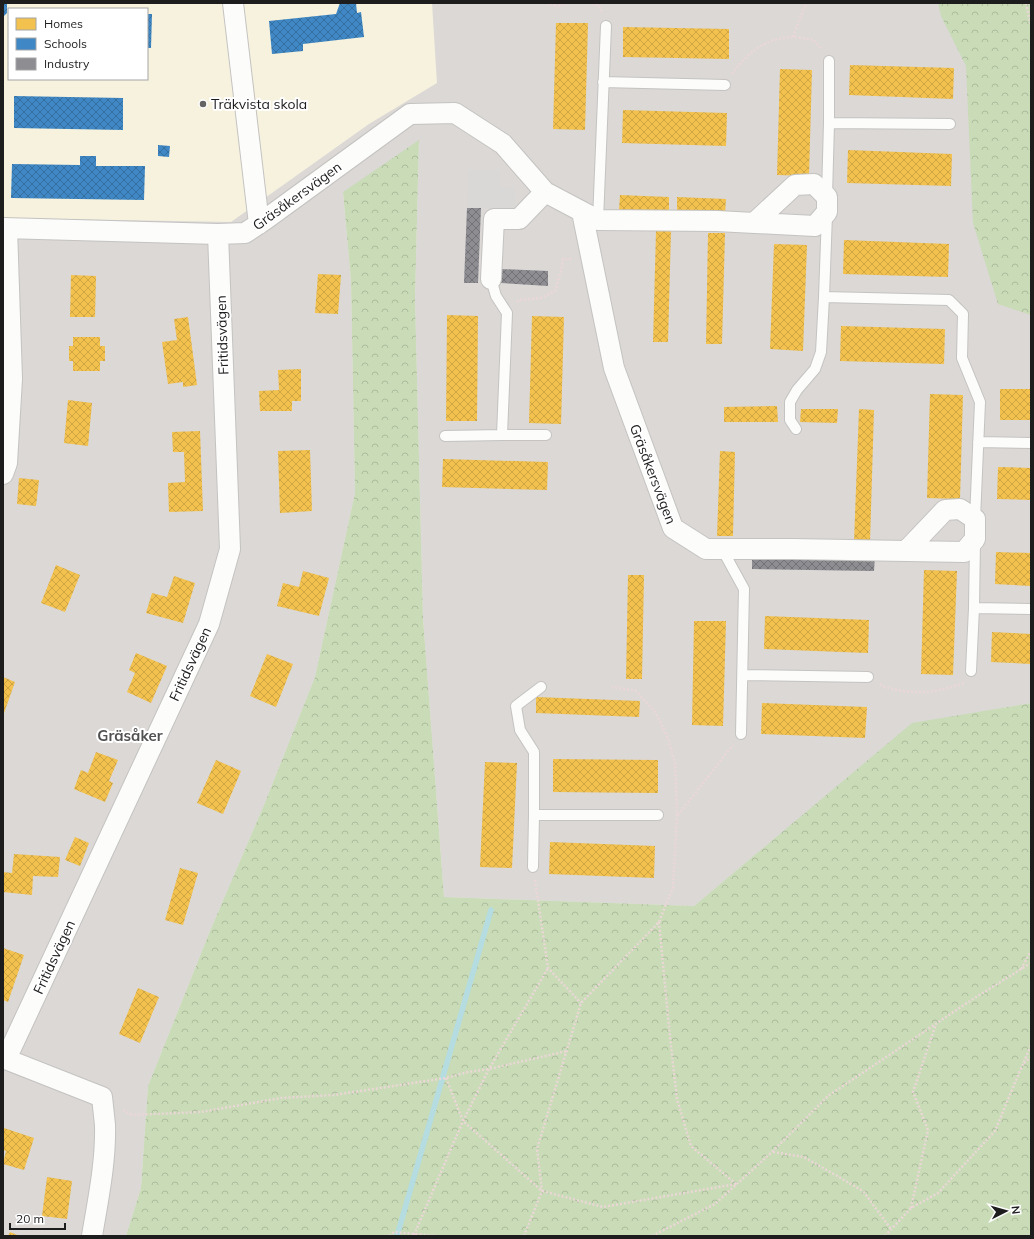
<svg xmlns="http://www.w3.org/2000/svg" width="1034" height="1239" font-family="Mulish,sans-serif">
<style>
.residential{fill:#dbd8d6;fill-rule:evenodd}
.education{fill:#f6f2de;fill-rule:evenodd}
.religious{fill:#dad8d6}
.forest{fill:url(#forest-crowns)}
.homes{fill:url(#homes-cross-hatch)}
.schools{fill:url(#schools-cross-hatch)}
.industry{fill:url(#industry-cross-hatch)}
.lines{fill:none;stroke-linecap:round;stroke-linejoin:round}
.stream{stroke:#b5dde1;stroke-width:5.5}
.lane-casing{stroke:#c4c3c1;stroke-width:12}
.street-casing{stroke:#c4c3c1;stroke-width:22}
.path{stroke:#ebd7d7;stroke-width:2.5;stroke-dasharray:2 2;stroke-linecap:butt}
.lane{stroke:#fcfcfb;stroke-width:10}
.street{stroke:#fcfcfb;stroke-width:20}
.poi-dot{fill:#656463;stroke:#fff;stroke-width:1.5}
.labels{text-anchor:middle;stroke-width:4;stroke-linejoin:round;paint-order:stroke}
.poi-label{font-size:14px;fill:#1d1d1d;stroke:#fff;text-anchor:start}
.street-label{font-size:14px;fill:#1d1d1d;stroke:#fff}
.neighbourhood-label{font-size:15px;font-weight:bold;fill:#505050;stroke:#fff}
</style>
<defs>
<pattern id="forest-crowns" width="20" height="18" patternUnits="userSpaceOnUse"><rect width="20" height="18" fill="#c9dbb7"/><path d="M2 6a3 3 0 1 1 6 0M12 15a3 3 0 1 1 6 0" fill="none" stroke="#acbc9d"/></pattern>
<pattern id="homes-cross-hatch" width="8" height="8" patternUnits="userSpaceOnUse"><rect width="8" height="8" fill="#f2c14e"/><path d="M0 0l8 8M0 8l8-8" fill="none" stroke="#cfa544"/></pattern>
<pattern id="schools-cross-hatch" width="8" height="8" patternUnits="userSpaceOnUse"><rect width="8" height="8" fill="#3f88c5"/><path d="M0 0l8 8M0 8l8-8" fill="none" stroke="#346f9f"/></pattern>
<pattern id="industry-cross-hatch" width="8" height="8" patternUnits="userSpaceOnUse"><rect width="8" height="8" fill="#8d8d92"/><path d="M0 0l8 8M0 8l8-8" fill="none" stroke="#737377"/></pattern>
</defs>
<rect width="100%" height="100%" fill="#ece8e4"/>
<path class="residential" d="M3,3H1031V703L912,724L694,906L444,897L423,618L415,298L419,141L343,193L351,281L355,493L315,677L264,805L210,931L148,1086L141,1188L126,1236H3ZM9,9H147V79H9Z"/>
<path class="education" d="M3,3H432L437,83L369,124L231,222L3,218ZM9,9H147V79H9Z"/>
<path class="religious" d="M468,170H500V187H515V207L467,208Z"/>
<path class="forest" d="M938,3H1031V315L998,304L973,223L966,66L941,16Z
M419,140L415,298L423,618L444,897L694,906L912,723L1031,703V1236H126L141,1188L148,1086L210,931L264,805L315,677L355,493L351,281L343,192Z"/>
<path class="homes" d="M556,23H588L585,130L553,129Z
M623,27L729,29V59L623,57Z
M850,65L954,68L953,99L849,95Z
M780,69L812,70L809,176L777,175Z
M623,110L727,113L726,146L622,143Z
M848,150L952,154L951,186L847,183Z
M620,195L669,197V212L619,210Z
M677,197L726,199L725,215L677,213Z
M656,231H671L668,342H653Z
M708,233H725L722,344H706Z
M844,240L949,244L948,277L843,274Z
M774,244L807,245L803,351L770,349Z
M318,274L341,275L338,314L315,313Z
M71,275L96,276L95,317H70Z
M447,315L478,316L477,421H446Z
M532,316L564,317L561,424L529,423Z
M188,317L197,385L183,387V382L168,384L162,342L177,340L174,319Z
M841,326L945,329L944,364L840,361Z
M73,337H100V346H105V361H100V371H73V361H69V346H73Z
M301,369V401H292V411H260L259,391L279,390L278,370Z
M1000,389H1031V420H1000Z
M930,394L963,395L960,499L927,498Z
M68,400L92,403L88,446L64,443Z
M777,406L778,422H724V407Z
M801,409H838L837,423L800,422Z
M859,409L874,410L870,543L854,542Z
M200,431L203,511L169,512L168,483L185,482L184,452H173L172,432Z
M310,450L312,511L280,513L278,451Z
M720,451L735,452L733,536H717Z
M443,459L548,462L547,490L442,487Z
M998,467L1031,468V500L997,499Z
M19,478L39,480L36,506L17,504Z
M996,552L1031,553V586L995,584Z
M56,565L80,575L65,612L41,603Z
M924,570L957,571L953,675L921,674Z
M303,571L329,578L319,616L277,606L283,583L299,587Z
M628,575H644L642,679H626Z
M174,576L195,583L183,623L146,613L152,593L167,597Z
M765,616L869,620L868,653L764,649Z
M694,621H726L723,726L692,725Z
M992,632L1031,634V664L991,662Z
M136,653L167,666L151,703L127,692L135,673L129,670Z
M267,654L293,664L276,707L250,696Z
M3,677L15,682L3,716Z
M536,697L640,701L639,717L536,713Z
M762,703L867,707L865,738L761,734Z
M96,752L118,760L109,781L113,783L105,802L74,789L81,770L88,773Z
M553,759L658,760V793L553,792Z
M216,760L241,771L223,814L197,803Z
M485,762L517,763L512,868L480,867Z
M75,837L89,843L80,866L65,860Z
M550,842L655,846L654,878L549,874Z
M14,854L60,857L58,877L33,876L32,895L3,892V872L12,873Z
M180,868L198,873L183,925L165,920Z
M3,948L24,955L8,1002L3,1000Z
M138,988L159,997L140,1043L119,1034Z
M4,1128L34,1138L24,1170L3,1164L6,1151L3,1150Z
M47,1177L72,1181L67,1219L42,1216Z
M10,1232L20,1236H8Z"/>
<path class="schools" d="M3,3H7V13L3,17Z
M340,3H356L357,13L361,12L364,37L303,44V51L272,54L269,21L336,14Z
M147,14H152L151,48H147Z
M14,96L123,98V130L14,128Z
M240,102V109L233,110L232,103Z
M158,145L170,146L169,157L158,156Z
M80,156H96V166H145L144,200L11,198L12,164L80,165Z"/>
<path class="industry" d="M467,208H481L478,283H464Z
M501,269L548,271V286L501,283Z
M752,554L875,555L874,571L752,569Z"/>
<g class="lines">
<path class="stream" d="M397,1236L491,910"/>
<g class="lane-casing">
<path id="lane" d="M603,82L725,85
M829,123V61
M827,195L829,123L950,124
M827,214L824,297L949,300L963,314L962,358L980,402L975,519
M598,220L606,26
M796,429L790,420V402L797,390L815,369L821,352L824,297
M502,435H546
M445,436L502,435L507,313L496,296L491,279
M978,442L1031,443
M975,541L974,608L1031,609
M722,549L744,589L741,734
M971,671L974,608
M743,675L868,677
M541,687L516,706L520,730L534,752V815H658
M533,867L534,815"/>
</g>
<g class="street-casing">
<path id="street" d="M233,3L259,224
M582,212L614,368L673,528L706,549H792L964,552L975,539V519L960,509L945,510L906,551
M3,228L218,234L245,233L266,219L410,114L455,113L503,144L545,192L598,220L717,221L815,226L827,212V197L814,184L795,185L754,223
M491,279L494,219H519L545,192
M3,474L7,463L12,379L7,228
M3,1058L102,1097C103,1106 104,1115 105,1125C106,1162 98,1200 92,1236
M6,1059L209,624L230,549L218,234"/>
</g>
<path class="path" d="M546,3L558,6L568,3
M588,3L599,5L602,14
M1026,3L1031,26
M793,37L806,3
M732,74C748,52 764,39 792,37C799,37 807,39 814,40L821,49
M517,302L519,300L541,298L555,291L561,271L563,259H572
M880,684C886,688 891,689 898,690C923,695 940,691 964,683
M678,815L733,745
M535,880L548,968L581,1003
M659,922L670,1037L677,1099L691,1146L736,1184
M1021,969L1031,951
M1024,1063L1031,1057
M446,1078L463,1121L542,1191L603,1207L736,1184
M123,1110L132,1115L201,1112L281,1098L334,1095L446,1078L468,1072L489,1069L567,1051
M773,1152L804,1157L863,1191L891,1229
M911,1208L928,1130L913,1092L936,1024
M414,1235L463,1121L489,1069L548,968
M389,1236L394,1232L436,1236
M524,1236L542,1191L537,1149L581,1003L659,922L673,887L677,815L675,763L668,739L656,713L636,691L612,687
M652,1236L715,1204L772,1152L828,1096L973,999L1031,963
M885,1236L911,1208L938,1193L995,1131L1014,1085L1031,1045"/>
<use href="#lane" class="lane"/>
<use href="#street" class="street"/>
</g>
<circle class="poi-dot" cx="203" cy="104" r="4"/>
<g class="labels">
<g class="poi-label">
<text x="211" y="109">Träkvista skola</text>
</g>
<g class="street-label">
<text transform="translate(297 196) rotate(-36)" y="5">Gräsåkersvägen</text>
<text transform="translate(222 335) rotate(-92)" y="5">Fritidsvägen</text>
<text transform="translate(653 474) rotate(69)" y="5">Gräsåkersvägen</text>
<text transform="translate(190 664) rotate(-65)" y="5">Fritidsvägen</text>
<text transform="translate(54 957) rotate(-65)" y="5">Fritidsvägen</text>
</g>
<g class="neighbourhood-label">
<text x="130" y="741">Gräsåker</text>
</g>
</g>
<rect width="1034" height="1239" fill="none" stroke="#1d1d1d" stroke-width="8"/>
<rect x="8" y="8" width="140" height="72" fill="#ffffff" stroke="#a5a5a5"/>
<rect x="16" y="18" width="20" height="12" fill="#f2c14e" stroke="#a5a5a5"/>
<text x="44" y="28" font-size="12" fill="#1d1d1d">Homes</text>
<rect x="16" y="38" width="20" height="12" fill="#3f88c5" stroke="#a5a5a5"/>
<text x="44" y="48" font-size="12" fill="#1d1d1d">Schools</text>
<rect x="16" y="58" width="20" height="12" fill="#8d8d92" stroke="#a5a5a5"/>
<text x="44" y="68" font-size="12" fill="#1d1d1d">Industry</text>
<g transform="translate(1006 1211) rotate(84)" stroke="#ffffff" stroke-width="3" paint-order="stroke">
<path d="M0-3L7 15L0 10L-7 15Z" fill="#1d1d1d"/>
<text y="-6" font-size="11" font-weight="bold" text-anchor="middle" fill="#1d1d1d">N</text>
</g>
<path d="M10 1223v6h55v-6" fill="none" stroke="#1d1d1d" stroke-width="2"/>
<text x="16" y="1223" font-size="12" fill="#1d1d1d" stroke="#ffffff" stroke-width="3" paint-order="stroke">20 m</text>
</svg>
